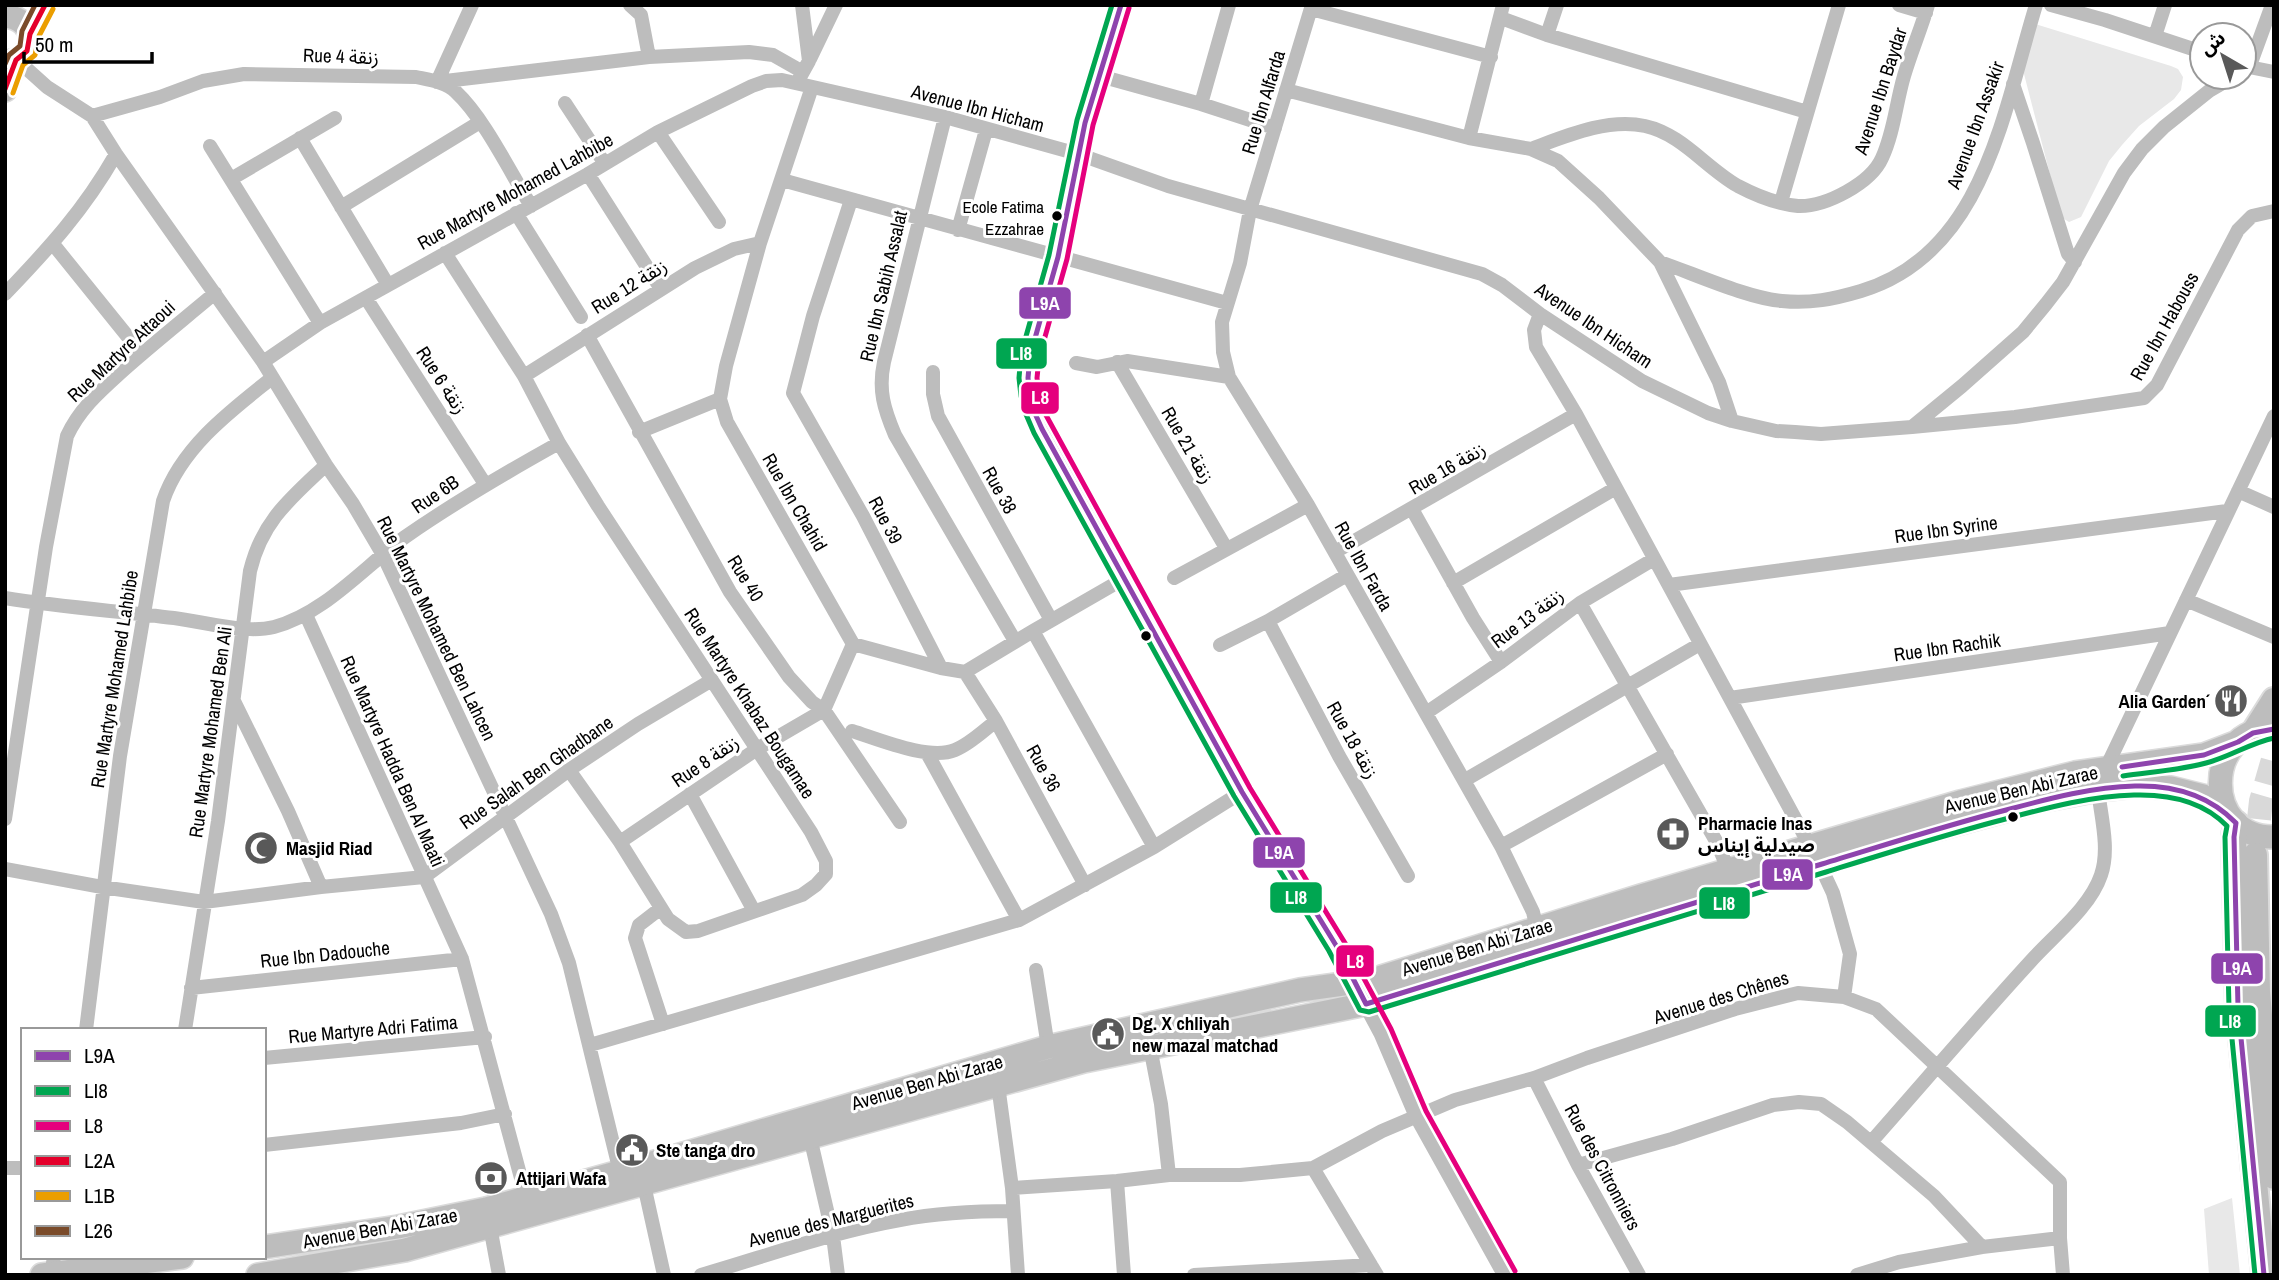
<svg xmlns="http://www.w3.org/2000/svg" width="2279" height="1280" font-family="'Archivo Narrow','Noto Sans Arabic',sans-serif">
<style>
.green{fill:#e8e8e8}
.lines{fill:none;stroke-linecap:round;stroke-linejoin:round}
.trunk-tunnel{stroke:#d9d9d9;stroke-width:24;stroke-dasharray:24 12;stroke-linecap:butt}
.primary-casing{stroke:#dbdbdb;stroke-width:26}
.trunk-casing{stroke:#dbdbdb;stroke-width:28}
.minor{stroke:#bdbdbd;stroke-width:14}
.tertiary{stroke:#bdbdbd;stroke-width:19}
.secondary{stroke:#bfbfbf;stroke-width:21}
.primary{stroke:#bdbdbd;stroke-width:23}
.trunk{stroke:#bdbdbd;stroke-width:24}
.bus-1-casing{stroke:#fff;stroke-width:10}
.bus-2-casing{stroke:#fff;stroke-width:10}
.bus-3-casing{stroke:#fff;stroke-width:10}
.bus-4-casing{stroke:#fff;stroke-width:10}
.bus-5-casing{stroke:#fff;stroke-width:10}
.bus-6-casing{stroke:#fff;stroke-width:10}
.bus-1{stroke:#8e44ad;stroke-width:5}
.bus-2{stroke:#00a651;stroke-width:5}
.bus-3{stroke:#e5007d;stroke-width:5}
.bus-4{stroke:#e4002b;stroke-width:5}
.bus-5{stroke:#eb9e00;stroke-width:5}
.bus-6{stroke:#7a4b2a;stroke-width:5}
.bus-dot{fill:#000;stroke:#fff;stroke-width:2.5}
.labels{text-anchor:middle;stroke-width:6;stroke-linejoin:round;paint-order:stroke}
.bus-label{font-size:17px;fill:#000;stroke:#fff;text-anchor:end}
.street-label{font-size:19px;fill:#000;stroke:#fff}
.poi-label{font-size:19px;font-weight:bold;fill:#000;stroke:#fff;text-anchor:start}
.line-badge{stroke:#fff;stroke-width:2.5}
.badge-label{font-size:19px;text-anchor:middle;font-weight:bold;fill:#fff}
</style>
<rect width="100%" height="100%" fill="#fff"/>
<path class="green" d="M2032,23L2171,66L2178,69L2183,77L2181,90L2174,99L2139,126L2122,145L2109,161L2081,217L2069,222L2061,217L2024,74L2022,57Z
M2232,1198L2240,1275H2209L2204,1209Z"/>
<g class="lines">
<path class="trunk-tunnel" d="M2255,855L2261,801L2274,756"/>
<g class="primary-casing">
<path id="primary" d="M5,16C39,19 38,60 5,62
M5,90L16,60
M2274,729C2203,727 2202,839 2274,837
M264,1247L398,1227L486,1209L673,1157L1048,1047L1300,990L1372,980L1641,896L1960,802L2075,773L2204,755L2238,742
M42,1275L182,1257
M258,1275L405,1250L1084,1061L1366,1004L1920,834L2040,801L2098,790L2135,786L2171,788L2203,796L2226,810"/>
</g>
<g class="trunk-casing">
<path id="trunk" d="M2253,733L2274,700
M2236,823L2234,837L2238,1007L2264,1275
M2255,855L2258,992L2274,1177"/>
</g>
<path class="minor" d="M630,5L641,15L649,57
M1312,5L1250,210L1240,263L1222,322L1223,352L1229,377L1308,505L1501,846L1533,912L1537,929
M1899,5L1926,13
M2051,5L2105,20L2202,52
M1311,9L1491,57
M1501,18L1547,35L1807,112
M1547,35L1557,5
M2155,36L2165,5
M21,58L27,69L47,87L92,116L116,154L263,362L326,465L353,504L383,555L551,914L569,963L620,1172
M810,59L836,5
M2244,66L2274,72
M2249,68L2272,5
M1100,76L1201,104L1275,128
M799,79L809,61L802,5
M437,82L649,57L749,52L773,55L803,72
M437,82L472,5
M2013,84L2033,143L2068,254L2075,262
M812,87L760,243L726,366L720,399L727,422L853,644L941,668L965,672L1033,631L1125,578
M1286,90L1469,138L1531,149L1558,161L1599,198L1660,262L1719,382L1732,421
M565,103L605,164
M1201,104L1229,5
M92,116L160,97L203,81L244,74L416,77C430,80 446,82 456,92C484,118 510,172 531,206
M945,117L884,362C878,390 884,409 895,435L1015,641
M658,132L719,222
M300,138L388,285
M1469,138L1503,5
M210,146L320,323
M1531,149C1566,136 1607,118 1645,126C1682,134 1706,168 1738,186C1755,195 1778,204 1798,206C1826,207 1871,183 1882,158C1894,132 1896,103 1904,76C1911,52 1921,29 1928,5
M588,174L661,289
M231,179L335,118
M782,180L1227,303
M851,200L813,316L793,393L863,516L941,668
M1781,202L1839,5
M341,207L480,122
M516,213L581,317
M958,230L986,130
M53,244L141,353
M445,253L524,376L559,443L598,506L811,832L826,861V874L816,885L802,895L698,931L686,932L668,919L620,842L569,770
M1660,262C1695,274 1747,298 1782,301C1810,304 1834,299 1861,291C1984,254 2003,112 2036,5
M5,294C49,248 84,210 116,154
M366,298L485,484
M1540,314L1534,330L1536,347L1576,414L1810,846
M587,335L730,592L789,677L812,702L824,710L900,822
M263,362L320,323L588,174L658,132L752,86L766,81L782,80L945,117L1078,154L1168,186L1482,274L1502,285L1540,314L1642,381L1708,413L1732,421L1776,431L1795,432L1821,434L1912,427L1962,386L2023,332L2046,304L2063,282L2124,173L2142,149L2164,127L2209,91L2233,77
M1117,362L1226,548
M1076,363L1097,367L1127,361L1229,377
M933,372V394L938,416L1051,620
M524,376L695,268L734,249L760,243
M1912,427L2015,417L2144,398L2157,385L2238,230L2252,216L2274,211
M639,432L720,399
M2238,491L2274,507
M1412,509L1473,618L1501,662
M1335,552L1576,414
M1174,578L1308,505
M1453,583L1616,488
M1669,585L2227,511
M5,598C61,607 118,611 174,618C205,622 245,634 274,627C324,614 364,567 405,537C455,502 507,472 559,443
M2186,600L2274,637
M1580,603L1716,841L1729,871
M306,615L462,959L528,1204
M1268,621L1339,756L1408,876
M1033,631L1154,847
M1220,645L1268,621L1347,575
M965,672L996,721L1085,885
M1730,698L2170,633
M234,701L288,811L321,887
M1426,713L1501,662L1580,603L1654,559
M852,731C878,739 929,761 955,750C970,744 983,731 996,721
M927,753L1019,920
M2105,770L2274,416
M1465,780L1700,644
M690,794L754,911
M5,819L46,547L67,436C79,410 98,393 119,374C150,346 183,320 215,293
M620,842L757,749L824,710L853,644
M1501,846L1667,754
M1820,865L1833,893L1850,954L1844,997
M5,869L102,887L204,902L321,887L424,877L569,770L638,724L712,680
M661,908L639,925L635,938L663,1024
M1036,970L1048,1047
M191,988L462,959
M86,1030L120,756L163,501C181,448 230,411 272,378
M185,1030L218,821L250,571C262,521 290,499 326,465
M590,1045L1019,920L1154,847L1242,792
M1150,1047L1161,1104L1169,1175
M264,1058L485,1037
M1534,1078L1578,1165L1639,1275
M998,1085L1012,1188L1018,1275
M810,1137L833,1236L838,1275
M1871,1142C1924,1082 1976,1021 2030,962C2053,936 2090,908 2101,875C2110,849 2101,817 2098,790
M264,1145L461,1123L505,1114
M1578,1165L1672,1139L1773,1105L1799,1102L1821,1104L1847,1122L1934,1196L1982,1247
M5,1168H23
M1313,1168L1377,1275
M1117,1181L1124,1275
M644,1185L664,1275
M1012,1188L1117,1181L1169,1175H1240L1313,1168L1382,1131L1455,1100L1534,1078L1587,1058L1735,1009L1798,993L1844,997L1876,1009L2060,1182V1238L2063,1275
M489,1221L499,1275
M51,1275L54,1257
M701,1275C767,1256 832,1232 900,1220C937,1213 975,1211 1013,1211
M1194,1275L1371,1265
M1857,1275L1899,1262L1982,1247L2060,1238"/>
<path class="tertiary" d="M1121,5L1085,123L1058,257L1030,356L1028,378L1030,394L1033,409L1042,429L1242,792L1337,947L1383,1033L1418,1115L1507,1275"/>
<path class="secondary" d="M30,34L45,5"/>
<use href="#primary" class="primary"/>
<use href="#trunk" class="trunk"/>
<g class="bus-1-casing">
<path id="bus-1" d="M1121,5L1085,123L1058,257L1030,356L1028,378L1030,394L1033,409L1042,429L1242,792L1337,947L1366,1004C1518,956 1670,911 1822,864C1885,845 1947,825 2010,809C2051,798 2093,787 2135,786C2174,785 2209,795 2236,823L2234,837L2238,1007L2264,1275
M2122,767L2204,755L2238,742L2253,733L2274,729"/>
</g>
<g class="bus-2-casing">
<path id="bus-2" d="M1112,5L1077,120L1049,255L1021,354L1019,378L1021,396L1025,412L1034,433L1234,796L1329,951L1360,1010L1369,1012C1521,965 1673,919 1826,872C1887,853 1947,834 2009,818C2050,807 2092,796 2134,795C2168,794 2203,801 2227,826L2225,837L2229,1008L2255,1275
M2123,776C2150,772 2180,770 2206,763C2230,757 2250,743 2274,738"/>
</g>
<g class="bus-3-casing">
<path id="bus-3" d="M1129,8L1093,125L1067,259L1039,358L1037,378L1041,406L1250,788L1345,943L1391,1029L1426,1111L1515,1271"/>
</g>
<g class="bus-4-casing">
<path id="bus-4" d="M5,89L16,60L27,51L30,34L45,5"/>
</g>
<g class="bus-5-casing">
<path id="bus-5" d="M13,93L23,65L35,55L39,36L53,9"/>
</g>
<g class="bus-6-casing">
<path id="bus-6" d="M5,64L9,55L20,46L22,31L35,5"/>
</g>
<use href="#bus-1" class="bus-1"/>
<use href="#bus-2" class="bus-2"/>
<use href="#bus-3" class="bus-3"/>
<use href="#bus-4" class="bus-4"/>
<use href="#bus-5" class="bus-5"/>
<use href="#bus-6" class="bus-6"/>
</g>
<defs>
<g id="restaurant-disc" transform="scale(1.75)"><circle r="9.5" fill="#595959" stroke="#fff"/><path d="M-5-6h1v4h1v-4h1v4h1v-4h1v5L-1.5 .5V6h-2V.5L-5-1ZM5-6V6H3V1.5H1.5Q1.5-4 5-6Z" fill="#fff"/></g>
<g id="pharmacy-disc" transform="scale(1.75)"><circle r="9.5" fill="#595959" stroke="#fff"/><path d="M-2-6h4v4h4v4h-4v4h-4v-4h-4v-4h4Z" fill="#fff"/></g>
<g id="mosque-disc" transform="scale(1.75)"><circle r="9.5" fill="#595959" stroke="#fff"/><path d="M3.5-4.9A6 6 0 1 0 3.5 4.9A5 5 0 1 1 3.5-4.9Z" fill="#fff"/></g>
<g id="civic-disc" transform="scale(1.75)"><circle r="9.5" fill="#595959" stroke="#fff"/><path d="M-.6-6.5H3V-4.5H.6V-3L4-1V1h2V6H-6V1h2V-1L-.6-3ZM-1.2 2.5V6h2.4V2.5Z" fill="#fff"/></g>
<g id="bank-disc" transform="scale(1.75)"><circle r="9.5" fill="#595959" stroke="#fff"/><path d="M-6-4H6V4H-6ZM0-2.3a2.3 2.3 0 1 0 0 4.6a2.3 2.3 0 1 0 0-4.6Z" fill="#fff"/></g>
</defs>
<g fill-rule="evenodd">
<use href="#restaurant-disc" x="2231" y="701"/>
<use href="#pharmacy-disc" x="1673" y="834"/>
<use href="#mosque-disc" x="261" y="848"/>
<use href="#civic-disc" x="1108" y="1034"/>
<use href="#civic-disc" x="632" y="1150"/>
<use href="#bank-disc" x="491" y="1178"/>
</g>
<g class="bus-dot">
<circle cx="1057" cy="216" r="6"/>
<circle cx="1146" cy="636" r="6"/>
<circle cx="2013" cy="817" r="6"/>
</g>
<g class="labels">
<g class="bus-label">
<text x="1044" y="213">Ecole Fatima<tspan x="1044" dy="22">Ezzahrae</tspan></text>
</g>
<g class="street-label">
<text transform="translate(341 56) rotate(2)" y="7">Rue 4 زنقة</text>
<text transform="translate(1880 91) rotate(-72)" y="7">Avenue Ibn Baydar</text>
<text transform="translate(1263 102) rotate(-73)" y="7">Rue Ibn Alfarda</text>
<text transform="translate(978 108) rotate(15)" y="7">Avenue Ibn Hicham</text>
<text transform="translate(1975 125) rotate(-70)" y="7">Avenue Ibn Assakir</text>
<text transform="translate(515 191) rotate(-29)" y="7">Rue Martyre Mohamed Lahbibe</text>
<text transform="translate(629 286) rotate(-32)" y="7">Rue 12 زنقة</text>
<text transform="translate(883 286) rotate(-77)" y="7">Rue Ibn Sabih Assalat</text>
<text transform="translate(1594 325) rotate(34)" y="7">Avenue Ibn Hicham</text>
<text transform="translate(2164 326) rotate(-61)" y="7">Rue Ibn Habouss</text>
<text transform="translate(121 351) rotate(-43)" y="7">Rue Martyre Attaoui</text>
<text transform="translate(442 380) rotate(57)" y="7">Rue 6 زنقة</text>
<text transform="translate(1188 445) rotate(60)" y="7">Rue 21 زنقة</text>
<text transform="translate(1447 468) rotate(-30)" y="7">Rue 16 زنقة</text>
<text transform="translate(1000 490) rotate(61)" y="7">Rue 38</text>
<text transform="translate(435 494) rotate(-34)" y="7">Rue 6B</text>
<text transform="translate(795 502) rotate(60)" y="7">Rue Ibn Chahid</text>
<text transform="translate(886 520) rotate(62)" y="7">Rue 39</text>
<text transform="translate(1946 529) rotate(-8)" y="7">Rue Ibn Syrine</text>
<text transform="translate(1364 566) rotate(61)" y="7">Rue Ibn Farda</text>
<text transform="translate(746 578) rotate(58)" y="7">Rue 40</text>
<text transform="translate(1527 618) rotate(-37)" y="7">Rue 13 زنقة</text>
<text transform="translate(437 628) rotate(64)" y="7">Rue Martyre Mohamed Ben Lahcen</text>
<text transform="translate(1947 647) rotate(-8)" y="7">Rue Ibn Rachik</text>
<text transform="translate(114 679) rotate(-81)" y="7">Rue Martyre Mohamed Lahbibe</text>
<text transform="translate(750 703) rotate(57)" y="7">Rue Martyre Khabaz Bougamae</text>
<text transform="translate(210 732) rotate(-82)" y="7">Rue Martyre Mohamed Ben Ali</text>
<text transform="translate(1353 740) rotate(61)" y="7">Rue 18 زنقة</text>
<text transform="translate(393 761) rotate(66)" y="7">Rue Martyre Hadda Ben Al Maati</text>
<text transform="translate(705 761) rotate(-34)" y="7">Rue 8 زنقة</text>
<text transform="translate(1044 768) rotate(61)" y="7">Rue 36</text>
<text transform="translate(536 772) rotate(-35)" y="7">Rue Salah Ben Ghadbane</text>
<text transform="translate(2021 789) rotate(-13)" y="7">Avenue Ben Abi Zarae</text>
<text transform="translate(1477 947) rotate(-17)" y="7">Avenue Ben Abi Zarae</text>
<text transform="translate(325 954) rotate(-6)" y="7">Rue Ibn Dadouche</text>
<text transform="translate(1721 997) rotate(-17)" y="7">Avenue des Chênes</text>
<text transform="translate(373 1029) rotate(-5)" y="7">Rue Martyre Adri Fatima</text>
<text transform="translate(927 1082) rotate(-16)" y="7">Avenue Ben Abi Zarae</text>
<text transform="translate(1603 1167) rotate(62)" y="7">Rue des Citronniers</text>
<text transform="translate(831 1220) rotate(-14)" y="7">Avenue des Marguerites</text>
<text transform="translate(380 1228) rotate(-10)" y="7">Avenue Ben Abi Zarae</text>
</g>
<g class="poi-label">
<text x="2206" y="708" text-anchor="end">Alia Garden´</text>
<text x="1698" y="830">Pharmacie Inas<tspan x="1698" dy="22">صيدلية إيناس</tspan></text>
<text x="286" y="855">Masjid Riad</text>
<text x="1132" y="1030">Dg. X chliyah<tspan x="1132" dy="22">new mazal matchad</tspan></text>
<text x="656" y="1157">Ste tanga dro</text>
<text x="516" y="1185">Attijari Wafa</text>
</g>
</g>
<g class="line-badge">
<rect x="1018" y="286" width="54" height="34" rx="7" fill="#8e44ad"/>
<rect x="995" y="337" width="53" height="33" rx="7" fill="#00a651"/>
<rect x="1020" y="381" width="40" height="34" rx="7" fill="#e5007d"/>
<rect x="1252" y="836" width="54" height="33" rx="7" fill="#8e44ad"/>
<rect x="1761" y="858" width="53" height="33" rx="7" fill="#8e44ad"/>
<rect x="1269" y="881" width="54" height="33" rx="7" fill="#00a651"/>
<rect x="1698" y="886" width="53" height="34" rx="7" fill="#00a651"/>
<rect x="1335" y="944" width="40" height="34" rx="7" fill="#e5007d"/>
<rect x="2210" y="952" width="54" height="33" rx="7" fill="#8e44ad"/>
<rect x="2204" y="1004" width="53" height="34" rx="7" fill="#00a651"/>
</g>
<g class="badge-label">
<text x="1045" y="310">L9A</text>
<text x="1021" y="360">LI8</text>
<text x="1040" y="404">L8</text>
<text x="1279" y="859">L9A</text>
<text x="1788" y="881">L9A</text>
<text x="1296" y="904">LI8</text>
<text x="1724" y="910">LI8</text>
<text x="1355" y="968">L8</text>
<text x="2237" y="975">L9A</text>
<text x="2230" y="1028">LI8</text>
</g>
<rect width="2279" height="1280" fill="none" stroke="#000000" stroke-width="14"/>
<rect x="21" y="1028" width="245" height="231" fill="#ffffff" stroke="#999999" stroke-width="2"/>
<rect x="35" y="1051" width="35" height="10" fill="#8e44ad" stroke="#999999" stroke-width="2"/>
<text x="84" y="1063" font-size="21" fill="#000000">L9A</text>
<rect x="35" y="1086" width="35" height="10" fill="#00a651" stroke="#999999" stroke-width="2"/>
<text x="84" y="1098" font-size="21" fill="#000000">LI8</text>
<rect x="35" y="1121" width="35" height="10" fill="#e5007d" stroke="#999999" stroke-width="2"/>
<text x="84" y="1133" font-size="21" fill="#000000">L8</text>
<rect x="35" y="1156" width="35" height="10" fill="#e4002b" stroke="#999999" stroke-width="2"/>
<text x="84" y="1168" font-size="21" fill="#000000">L2A</text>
<rect x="35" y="1191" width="35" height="10" fill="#eb9e00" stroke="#999999" stroke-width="2"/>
<text x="84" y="1203" font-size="21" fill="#000000">L1B</text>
<rect x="35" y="1226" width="35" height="10" fill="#7a4b2a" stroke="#999999" stroke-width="2"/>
<text x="84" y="1238" font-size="21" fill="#000000">L26</text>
<g transform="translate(2223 56) rotate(321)"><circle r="33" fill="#ffffff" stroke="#999999" stroke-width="2"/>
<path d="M0-5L12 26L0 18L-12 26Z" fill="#595959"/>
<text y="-10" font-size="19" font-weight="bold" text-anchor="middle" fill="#000000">ش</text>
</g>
<path d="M24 52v10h128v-10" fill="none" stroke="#000000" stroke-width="3.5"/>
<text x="35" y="52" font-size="21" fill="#000000" stroke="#ffffff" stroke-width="5" paint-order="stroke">50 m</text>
</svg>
